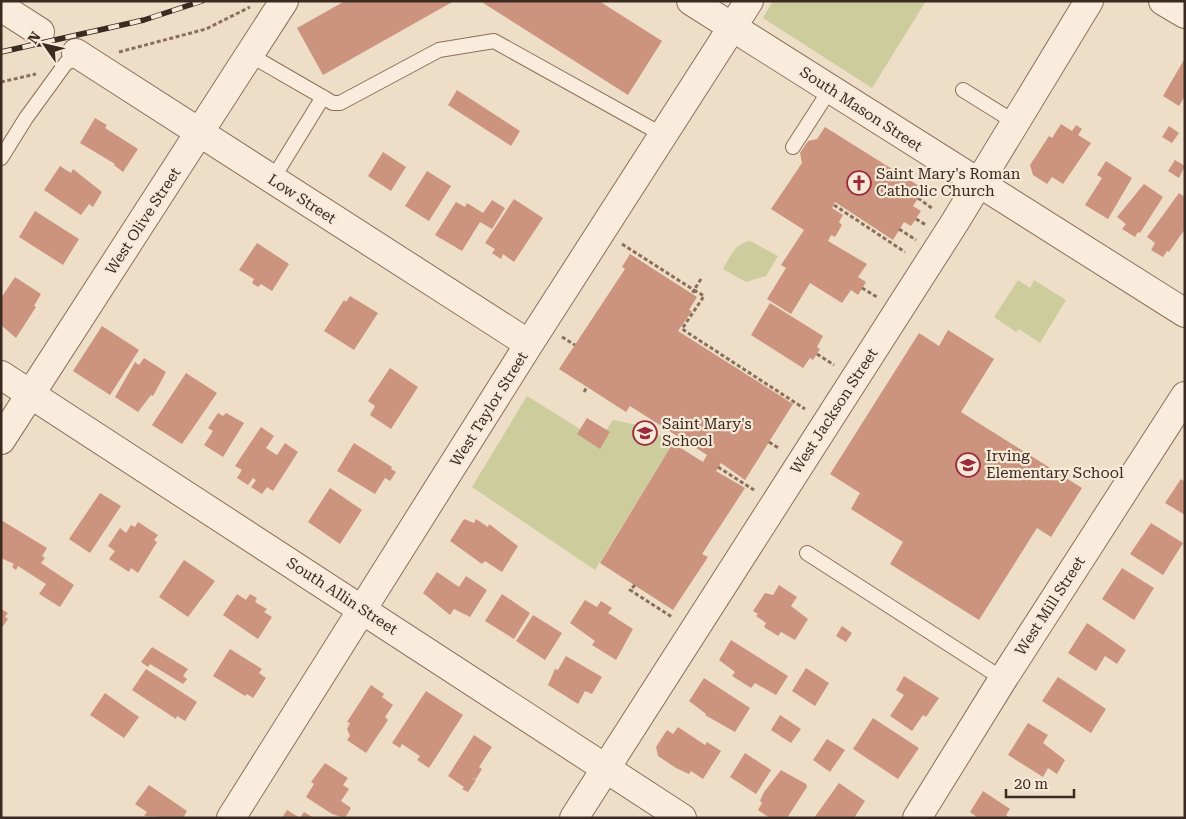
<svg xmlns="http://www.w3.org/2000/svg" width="1186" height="819" font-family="'Roboto Serif',serif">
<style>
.green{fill:#cdcc9c}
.building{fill:#cc947e}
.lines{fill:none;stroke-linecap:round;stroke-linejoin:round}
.service-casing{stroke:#8b6f5d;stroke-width:16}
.minor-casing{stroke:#8b6f5d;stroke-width:30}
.path{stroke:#8b6f5d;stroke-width:3;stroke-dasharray:4 2.5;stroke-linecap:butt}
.service{stroke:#f9ecdc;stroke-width:14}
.minor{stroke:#f9ecdc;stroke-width:28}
.rail-casing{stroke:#3b2a20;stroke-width:5.5}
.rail{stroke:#f6e9d8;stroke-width:4;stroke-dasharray:11;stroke-linecap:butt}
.labels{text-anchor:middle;stroke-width:4.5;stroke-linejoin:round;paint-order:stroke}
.street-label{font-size:15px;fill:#3b2a20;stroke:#f6e9d8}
.poi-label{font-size:15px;fill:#3b2a20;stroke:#f6e9d8;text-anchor:start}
</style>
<rect width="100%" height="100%" fill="#eedec8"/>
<path class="green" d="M773,1H926L872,88L763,18Z
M750,241L778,256L766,276L746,282L723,269C730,257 735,243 750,241Z
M1018,280L1030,288L1034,280L1066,300L1040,343L1019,329L1016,332L994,317Z
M527,396L580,429L577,434L600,448L610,433L606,430L613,420L646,427L673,443L595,570L472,487Z"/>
<path class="building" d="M345,1H454L323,75L297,28Z
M480,1H599L662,41L628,95Z
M1185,58V96L1179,106L1163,96Z
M457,90L520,131L511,146L448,105Z
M95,118L107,125L105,128L138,149L123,172L114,165L115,164L80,143Z
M1061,124L1072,131L1076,125L1082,129L1078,135L1091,143L1063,184L1052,177L1047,184L1033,175L1030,165L1049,136L1052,138Z
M1169,126L1179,133L1172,143L1162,137Z
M825,127L924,189L913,206L921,211L911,226L904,222L893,240L835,202L832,208L843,215L839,222L842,225L835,237L831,235L828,241L867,264L858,277L866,282L858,295L851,290L842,303L810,283L791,314L767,299L786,268L781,265L804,230L771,209L802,163L800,153L808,141L817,139Z
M383,152L406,167L391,191L368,176Z
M1175,160L1185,166L1179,178L1168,171Z
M1106,161L1132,178L1108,219L1085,205L1102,178L1097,175Z
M60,166L71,173L73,169L102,192L93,207L89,204L81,215L44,190Z
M427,171L451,186L429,221L405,206Z
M1144,184L1163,197L1140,233L1138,232L1135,237L1122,229L1126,224L1117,217Z
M1179,193L1185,197V229L1169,252L1167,251L1163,257L1151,250L1155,243L1147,237Z
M514,199L543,218L514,262L503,254L501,259L492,253L495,249L485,243Z
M492,200L505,208L492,229L480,222L462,251L435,235L456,202L465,207L467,203L483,213Z
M35,211L79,239L63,265L19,237Z
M257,243L289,264L272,291L261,284L258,287L252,283L254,279L239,270Z
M630,254L697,297L689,310L692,311L678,331L793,404L745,480L721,463L716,471L745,488L702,554L708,557L673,610L600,563L673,443L703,462L707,455L630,406L626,412L559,369L625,269L622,267Z
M15,277L41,294L34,306L36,307L16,338L1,325V298Z
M350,296L378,313L354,350L324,331L344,300L346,302Z
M770,303L823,336L817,347L820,349L813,360L810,358L803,368L751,335Z
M102,326L139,350L110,395L73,371Z
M948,330L994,359L961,412L1082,488L1051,537L1037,528L979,620L890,564L903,542L851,509L860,493L830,474L919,333L939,346Z
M144,358L166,372L153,396L151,395L138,412L115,397L135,362L139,365Z
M390,368L418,387L391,429L370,415L375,406L368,401Z
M186,373L217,393L182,444L152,425Z
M218,413L223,416L226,413L244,423L223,457L204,445L213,431L208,428Z
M587,418L610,432L600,449L577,434Z
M261,427L274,436L266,448L272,452L277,455L285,443L298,452L273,491L267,487L262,494L251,487L256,480L253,478L248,485L237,478L242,470L235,466Z
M354,443L392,467L391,469L396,472L390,481L385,478L375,494L337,471Z
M1181,479L1185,482V515L1165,503Z
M330,488L362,510L340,544L308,522Z
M100,493L121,506L90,553L69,539Z
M464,519L474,523L476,519L488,527L489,524L518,546L502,572L485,561L482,564L450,541Z
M1,520L47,548L42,556L45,558L41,563L74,585L60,607L39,594L46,584L18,566L16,570L12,567L14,564L1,558Z
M138,522L158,535L154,540L157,542L138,573L131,568L129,572L109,559L115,551L108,546L120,528L126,533L131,525L135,527Z
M1151,523L1183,543L1163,575L1130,554Z
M184,560L215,581L188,617L159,597Z
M1122,568L1154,588L1134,620L1102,599Z
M437,572L459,587L466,576L487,590L470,617L454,609L450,615L423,593Z
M779,585L797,597L791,606L808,619L795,640L781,632L778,636L764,627L766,623L756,616L758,614L753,611L765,593L773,595Z
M237,594L246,600L250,594L257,598L255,602L267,609L264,612L272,617L258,639L223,615Z
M502,594L530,613L514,639L485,621Z
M585,600L597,607L601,601L612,608L608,613L633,629L616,660L592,645L595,641L570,623Z
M1,609L8,613L5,617L8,619L1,629Z
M533,615L562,633L545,660L516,641Z
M1087,623L1126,650L1117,664L1105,656L1096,671L1068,653Z
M842,626L852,633L846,642L836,636Z
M731,640L788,676L776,695L755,683L751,688L732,676L735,672L719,660Z
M152,647L188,669L183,676L187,679L183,684L150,664L148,667L141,662Z
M230,649L262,669L259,673L266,678L253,698L247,694L245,696L213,676Z
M566,656L602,677L592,694L585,691L578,704L548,685L555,669L558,670Z
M806,668L829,683L815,706L792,691Z
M146,669L197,702L185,721L177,716L176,719L132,690Z
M904,676L939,698L926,717L923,715L912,731L890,716L904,695L896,690Z
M1058,677L1106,709L1091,733L1042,701Z
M704,678L750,708L735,732L705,715L706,714L689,701Z
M371,685L384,694L382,697L393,705L385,717L388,720L366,753L347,740L350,736L347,729L350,723L347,722Z
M426,691L463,715L429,768L417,760L420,756L402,744L400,748L392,743Z
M105,693L139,717L124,738L90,715Z
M780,715L801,729L791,743L771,730Z
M873,718L919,748L898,779L853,749Z
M1028,723L1048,735L1043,743L1065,760L1057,774L1048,768L1043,777L1008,755Z
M678,727L705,745L707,742L721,751L703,779L691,771L689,774L676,768L658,756L656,747L667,730L673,734Z
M474,735L492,747L479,767L482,769L476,779L472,778L476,780L468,792L462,789L464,787L448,776Z
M827,739L845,750L830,772L813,760Z
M745,753L771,770L756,794L730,777Z
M325,763L348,778L343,785L349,789L341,801L351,808L345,818L332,814L306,797L314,784L311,782Z
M781,770L806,784L807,787L787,818H770L758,810L762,803L760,801L764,792Z
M839,783L865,801L854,818H814Z
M149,785L187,811L183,818L144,816L147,812L135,804Z
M983,791L1010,809L1006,815L1010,818H978L970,812Z
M287,810L300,818L304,812L314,818H282Z"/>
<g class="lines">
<g class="service-casing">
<path id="service" d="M250,55L333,103H340L439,50L494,41L663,135
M963,90L1016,123
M793,147L831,88
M1,158L26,118L66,63L81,57
M272,180L323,97
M807,553L1003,679"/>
</g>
<g class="minor-casing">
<path id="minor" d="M691,1L1185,313
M1163,1L1185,14
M1,7L40,32
M76,53L529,344
M1,375L682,818
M1,440L284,1
M231,818L529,344L749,1
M574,818L955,222L1089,1
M917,818L1003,679L1185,396"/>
</g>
<path class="path" d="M119,52L206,29L250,7
M1,82L36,74
M918,198L933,209
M834,205L905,252
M916,219L926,225
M899,229L916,240
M622,244L694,290L692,294
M701,279L694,290L704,296L682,329L805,409
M862,288L877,297
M562,337L575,345
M817,354L834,365
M584,392L587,387
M769,442L780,449
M718,467L754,490
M635,585L630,590L672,617"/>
<use href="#service" class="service"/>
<use href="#minor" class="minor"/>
<g class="rail-casing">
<path id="rail" d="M1,52L144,20L202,1"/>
</g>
<use href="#rail" class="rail"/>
</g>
<defs>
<g id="church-ring" transform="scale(1.25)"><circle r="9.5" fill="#f6e9d8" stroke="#992d3c" stroke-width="1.5"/><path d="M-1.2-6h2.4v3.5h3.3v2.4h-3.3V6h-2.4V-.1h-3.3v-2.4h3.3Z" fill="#992d3c"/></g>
<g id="school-ring" transform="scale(1.25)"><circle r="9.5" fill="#f6e9d8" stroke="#992d3c" stroke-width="1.5"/><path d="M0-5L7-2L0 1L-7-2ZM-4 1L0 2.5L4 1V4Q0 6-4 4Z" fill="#992d3c"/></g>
</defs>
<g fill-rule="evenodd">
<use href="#church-ring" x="859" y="183"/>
<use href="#school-ring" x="645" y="433"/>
<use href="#school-ring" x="968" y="465"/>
</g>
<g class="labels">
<g class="street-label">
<text transform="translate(861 109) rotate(33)" y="5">South Mason Street</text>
<text transform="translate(302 199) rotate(33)" y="5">Low Street</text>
<text transform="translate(143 221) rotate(-57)" y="5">West Olive Street</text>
<text transform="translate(489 409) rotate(-58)" y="5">West Taylor Street</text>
<text transform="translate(834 411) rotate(-57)" y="5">West Jackson Street</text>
<text transform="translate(342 596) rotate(33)" y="5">South Allin Street</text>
<text transform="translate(1050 606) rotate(-57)" y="5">West Mill Street</text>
</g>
<g class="poi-label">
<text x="876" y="179">Saint Mary's Roman<tspan x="876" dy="17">Catholic Church</tspan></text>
<text x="662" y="429">Saint Mary's<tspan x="662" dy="17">School</tspan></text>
<text x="986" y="461">Irving<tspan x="986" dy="17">Elementary School</tspan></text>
</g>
</g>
<rect width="1186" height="819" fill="none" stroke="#3b2a20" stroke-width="5"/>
<g transform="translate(45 45) rotate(304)" stroke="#f6e9d8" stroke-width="4" paint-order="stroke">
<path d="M0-4L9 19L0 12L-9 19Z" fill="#3b2a20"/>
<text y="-8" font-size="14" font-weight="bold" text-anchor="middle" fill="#3b2a20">N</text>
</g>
<path d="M1006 789v8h68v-8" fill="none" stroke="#3b2a20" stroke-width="2.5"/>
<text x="1014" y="789" font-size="15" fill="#3b2a20" stroke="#f6e9d8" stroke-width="4" paint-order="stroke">20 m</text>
</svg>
